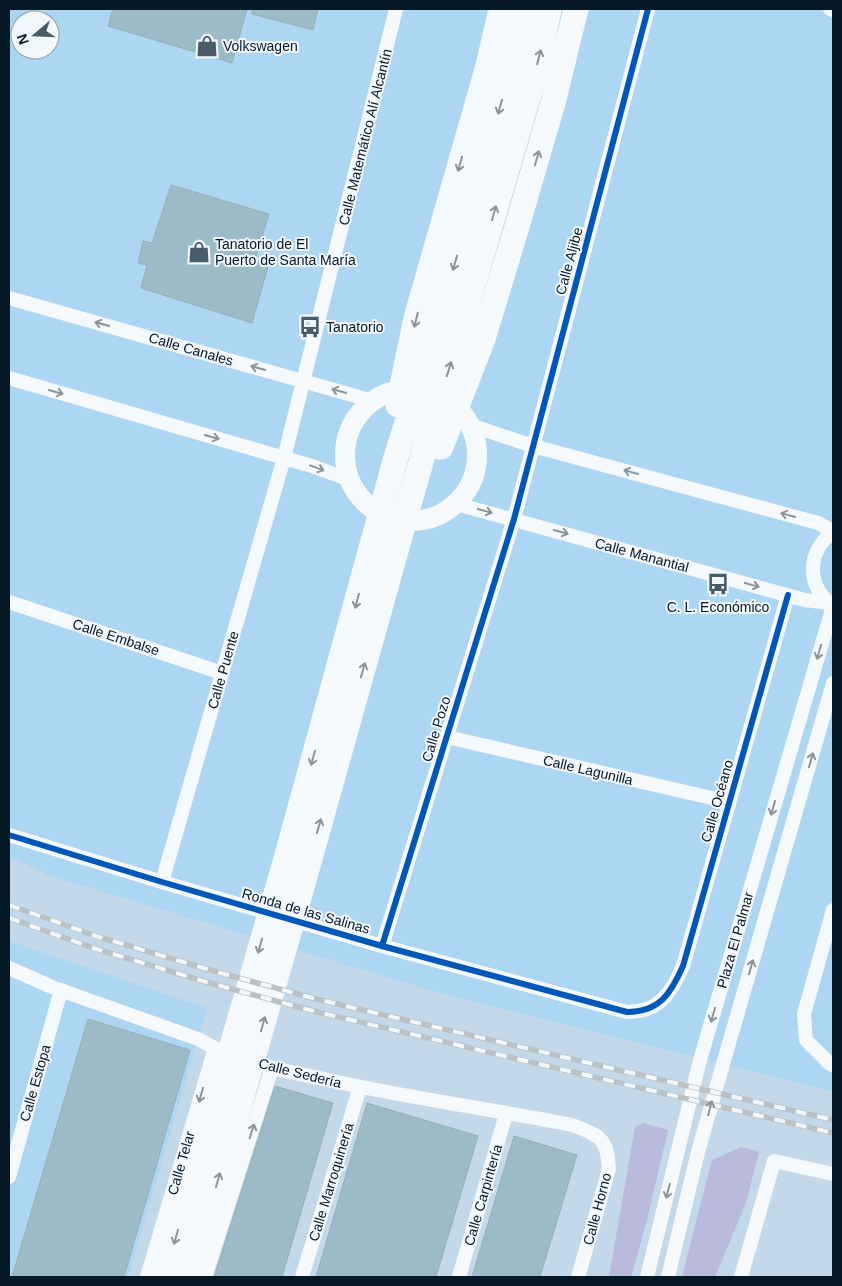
<svg xmlns="http://www.w3.org/2000/svg" width="842" height="1286" font-family="Arial,sans-serif">
<style>
.built{fill:#add6f3;fill-rule:evenodd}
.green{fill:#b9badc}
.building{fill:#9dbbc7;stroke:#97adb8}
.lines{fill:none;stroke-linecap:round;stroke-linejoin:round}
.street{stroke:#f6f9fc;stroke-width:14}
.secondary{stroke:#f6f9fc;stroke-width:20}
.highway{stroke:#f6f9fc;stroke-width:25}
.rail-casing{stroke:#bbc2c6;stroke-width:5.5}
.rail{stroke:#f2f7fb;stroke-width:4;stroke-dasharray:11;stroke-linecap:butt}
.cycleway-casing{stroke:#f2f7fb;stroke-width:9}
.cycleway{stroke:#0057b8;stroke-width:6}
.oneway{stroke:#8a949b}
.labels{text-anchor:middle;stroke-width:4;stroke-linejoin:round;paint-order:stroke}
.poi-label{font-size:14px;fill:#051825;stroke:#f2f7fb;text-anchor:start}
.street-label{font-size:14px;fill:#051825;stroke:#f2f7fb}
</style>
<rect width="100%" height="100%" fill="#c3d9e9"/>
<path class="built" d="M9,9H833V1092L453,997L50,876L9,857ZM20,20H50V50H20Z
M9,941L207,1008L128,1277H9Z"/>
<path class="green" d="M643,1123L668,1130L647,1220L631,1277H609L635,1127Z
M741,1147L759,1152L746,1203L715,1277H682L712,1160Z"/>
<path class="building" d="M113,9H247L232,63L108,26Z
M252,9H318L313,30L252,14Z
M171,185L269,214L255,260L269,263L252,323L141,288L147,265L138,263L143,241L152,243Z
M88,1019L190,1050L124,1277H12Z
M275,1086L333,1103L282,1277H214Z
M367,1103L478,1136L436,1277H316Z
M514,1136L577,1155L540,1277H472Z"/>
<g class="lines">
<path class="street" d="M830,9L833,10
M9,298L373,401
M9,378L312,466L350,480
M470,425L533,446L818,523L833,531
M456,504L805,600L829,603
M9,602L222,673
M832,605C805,584 808,551 833,532
M447,737L729,802
M9,835L162,882L382,946L627,1012C660,1012 671,993 683,966L788,595
M162,882L284,458L396,9
M833,910L804,1014L806,1040L830,1064L833,1065
M382,946L514,519L648,9
M9,968L52,987L198,1039C237,1062 284,1071 328,1080C409,1098 491,1109 572,1125C601,1136 607,1138 609,1169L578,1277
M9,1177L61,990
M147,1277L215,1048
M205,1277L272,1068
M302,1277L360,1087
M459,1277L506,1114
M647,1277L700,1060L833,606
M668,1277L698,1152L723,1064L833,683
M741,1277L774,1161L833,1174"/>
<path class="secondary" d="M345 455a66 66 0 1 1 132 0a66 66 0 1 1-132 0Z"/>
<path class="highway" d="M398,405L416,318L488,66L501,9
M441,447L483,339L516,230L553,103L576,9
M165,1277L284,866L396,457L438,325L509,77L525,9
M190,1277L306,873L415,483L538,63L549,9"/>
<g class="rail-casing">
<path id="rail" d="M9,905L96,936L217,972L320,1000L833,1120
M9,918L93,948L213,984L317,1012L833,1133"/>
</g>
<use href="#rail" class="rail"/>
<g class="cycleway-casing">
<path id="cycleway" d="M9,835L162,882L382,946L627,1012C660,1012 671,993 683,966L788,595
M382,946L514,519L648,9"/>
</g>
<use href="#cycleway" class="cycleway"/>
</g>
<defs><path id="oneway-shaft" d="M-6 0H5M1.5-3L5.5 0L1.5 3" fill="none" stroke-width="1.6" stroke-linecap="round" stroke-linejoin="round" transform="scale(1.25)"/></defs>
<g class="oneway">
<use href="#oneway-shaft" transform="translate(539 57) rotate(-76)"/>
<use href="#oneway-shaft" transform="translate(500 107) rotate(106)"/>
<use href="#oneway-shaft" transform="translate(537 158) rotate(-74)"/>
<use href="#oneway-shaft" transform="translate(460 164) rotate(106)"/>
<use href="#oneway-shaft" transform="translate(494 213) rotate(-74)"/>
<use href="#oneway-shaft" transform="translate(455 263) rotate(106)"/>
<use href="#oneway-shaft" transform="translate(416 320) rotate(104)"/>
<use href="#oneway-shaft" transform="translate(102 324) rotate(-164)"/>
<use href="#oneway-shaft" transform="translate(258 368) rotate(-164)"/>
<use href="#oneway-shaft" transform="translate(449 369) rotate(-73)"/>
<use href="#oneway-shaft" transform="translate(339 391) rotate(-164)"/>
<use href="#oneway-shaft" transform="translate(56 392) rotate(16)"/>
<use href="#oneway-shaft" transform="translate(212 437) rotate(16)"/>
<use href="#oneway-shaft" transform="translate(317 468) rotate(20)"/>
<use href="#oneway-shaft" transform="translate(631 472) rotate(-165)"/>
<use href="#oneway-shaft" transform="translate(485 511) rotate(15)"/>
<use href="#oneway-shaft" transform="translate(788 515) rotate(-165)"/>
<use href="#oneway-shaft" transform="translate(561 532) rotate(15)"/>
<use href="#oneway-shaft" transform="translate(752 585) rotate(15)"/>
<use href="#oneway-shaft" transform="translate(357 601) rotate(105)"/>
<use href="#oneway-shaft" transform="translate(819 652) rotate(106)"/>
<use href="#oneway-shaft" transform="translate(363 670) rotate(-74)"/>
<use href="#oneway-shaft" transform="translate(313 758) rotate(105)"/>
<use href="#oneway-shaft" transform="translate(811 760) rotate(-74)"/>
<use href="#oneway-shaft" transform="translate(773 808) rotate(106)"/>
<use href="#oneway-shaft" transform="translate(319 826) rotate(-74)"/>
<use href="#oneway-shaft" transform="translate(260 946) rotate(106)"/>
<use href="#oneway-shaft" transform="translate(751 967) rotate(-74)"/>
<use href="#oneway-shaft" transform="translate(713 1015) rotate(106)"/>
<use href="#oneway-shaft" transform="translate(263 1024) rotate(-74)"/>
<use href="#oneway-shaft" transform="translate(201 1095) rotate(106)"/>
<use href="#oneway-shaft" transform="translate(710 1108) rotate(-75)"/>
<use href="#oneway-shaft" transform="translate(252 1131) rotate(-72)"/>
<use href="#oneway-shaft" transform="translate(218 1180) rotate(-74)"/>
<use href="#oneway-shaft" transform="translate(668 1191) rotate(104)"/>
<use href="#oneway-shaft" transform="translate(176 1237) rotate(106)"/>
</g>
<defs>
<g id="shop-bare" transform="scale(1.725)"><path d="M-5-2.5h2.3a2.7 3.5 0 0 1 5.4 0H5L5.5 6h-11ZM-1.5-2.5h3a1.5 2.3 0 0 0-3 0Z" fill="#485c6a" stroke="#f2f7fb" stroke-width="2.5" paint-order="stroke"/></g>
<g id="bus-bare" transform="scale(1.725)"><path d="M-5-6H5V4H4V6H2V4H-2V6H-4V4H-5ZM-3.5-4V0h7V-4ZM-3.5 1.2v1.5H-2V1.2ZM2 1.2v1.5H3.5V1.2Z" fill="#485c6a" stroke="#f2f7fb" stroke-width="2.5" paint-order="stroke"/></g>
</defs>
<g fill-rule="evenodd">
<use href="#shop-bare" x="207" y="46"/>
<use href="#shop-bare" x="199" y="252"/>
<use href="#bus-bare" x="310" y="327"/>
<use href="#bus-bare" x="718" y="584"/>
</g>
<g class="labels">
<g class="poi-label">
<text x="223" y="51">Volkswagen</text>
<text x="215" y="249">Tanatorio de El<tspan x="215" dy="16">Puerto de Santa María</tspan></text>
<text x="326" y="332">Tanatorio</text>
<text x="718" y="612" text-anchor="middle">C. L. Económico</text>
</g>
<g class="street-label">
<text transform="translate(365 137) rotate(-76)" y="5">Calle Matemático Alí Alcantín</text>
<text transform="translate(569 261) rotate(-75)" y="5">Calle Aljibe</text>
<text transform="translate(191 349) rotate(16)" y="5">Calle Canales</text>
<text transform="translate(642 555) rotate(15)" y="5">Calle Manantial</text>
<text transform="translate(116 637) rotate(18)" y="5">Calle Embalse</text>
<text transform="translate(223 670) rotate(-74)" y="5">Calle Puente</text>
<text transform="translate(436 729) rotate(-73)" y="5">Calle Pozo</text>
<text transform="translate(588 770) rotate(13)" y="5">Calle Lagunilla</text>
<text transform="translate(717 801) rotate(-74)" y="5">Calle Océano</text>
<text transform="translate(306 911) rotate(16)" y="5">Ronda de las Salinas</text>
<text transform="translate(735 940) rotate(-74)" y="5">Plaza El Palmar</text>
<text transform="translate(300 1073) rotate(14)" y="5">Calle Sedería</text>
<text transform="translate(35 1083) rotate(-74)" y="5">Calle Estopa</text>
<text transform="translate(181 1163) rotate(-74)" y="5">Calle Telar</text>
<text transform="translate(331 1182) rotate(-73)" y="5">Calle Marroquinería</text>
<text transform="translate(483 1195) rotate(-74)" y="5">Calle Carpintería</text>
<text transform="translate(597 1209) rotate(-75)" y="5">Calle Horno</text>
</g>
</g>
<rect width="842" height="1286" fill="none" stroke="#051825" stroke-width="20"/>
<g transform="translate(35 35) rotate(251)"><circle r="24" fill="#f2f7fb" stroke="#939ea5"/>
<path d="M0-4L9 19L0 12L-9 19Z" fill="#485c6a"/>
<text y="-8" font-size="14" font-weight="bold" text-anchor="middle" fill="#051825">N</text>
</g>
</svg>
